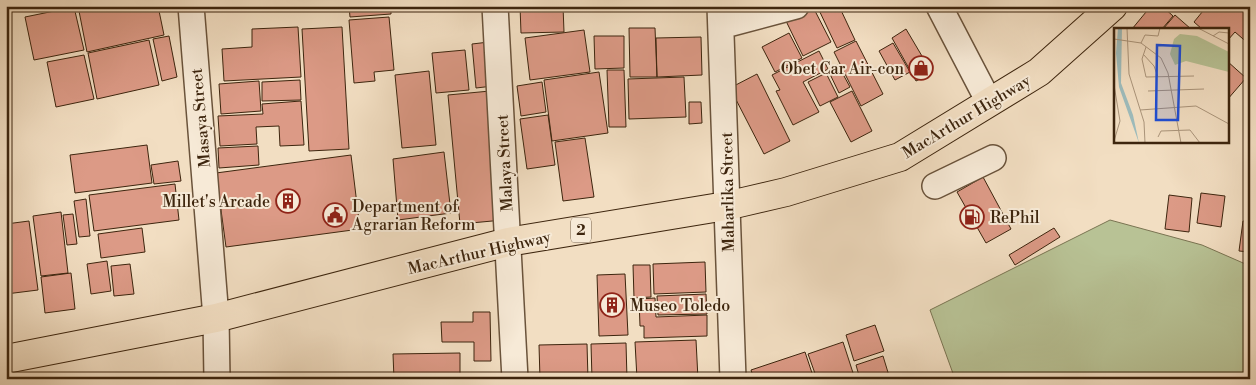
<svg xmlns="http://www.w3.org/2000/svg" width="1256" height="385" font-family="'Libre Bodoni',serif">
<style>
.green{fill:#b8c295;stroke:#7a7452}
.building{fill:#dc9a86;stroke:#3d250e}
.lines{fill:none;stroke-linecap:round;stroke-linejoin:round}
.minor-casing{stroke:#6a533b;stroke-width:28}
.highway-casing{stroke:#3d250e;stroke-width:30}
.minor{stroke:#f7ead7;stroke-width:25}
.highway{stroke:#f2dec2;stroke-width:28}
.labels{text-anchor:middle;stroke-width:4;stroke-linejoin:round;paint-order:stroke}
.shield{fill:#f7ead7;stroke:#75604a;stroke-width:1}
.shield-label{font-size:15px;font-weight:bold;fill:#3d250e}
.poi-label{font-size:16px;fill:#3d250e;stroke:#f7ead7;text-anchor:start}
.street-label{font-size:16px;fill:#3d250e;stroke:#f7ead7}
.inset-road{fill:none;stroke:#aa947a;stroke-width:1}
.view{fill:#1d4ed8;fill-opacity:0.15;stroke:#1d4ed8;stroke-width:2.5}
.inset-edge{fill:none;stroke:#3d250e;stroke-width:2.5}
</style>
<rect width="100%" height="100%" fill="#f2dec2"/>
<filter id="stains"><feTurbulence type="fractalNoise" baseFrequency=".004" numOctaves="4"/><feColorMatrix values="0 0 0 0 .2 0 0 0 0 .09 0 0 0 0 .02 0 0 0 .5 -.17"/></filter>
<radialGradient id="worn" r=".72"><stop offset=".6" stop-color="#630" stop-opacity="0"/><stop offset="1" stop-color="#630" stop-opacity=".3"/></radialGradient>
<path class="green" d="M1110,220L1202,245L1250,266V379H955L930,310Z"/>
<path class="building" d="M78,6H158L164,35L87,52Z
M349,6H391V14L350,17Z
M520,6H563L564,32L521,33Z
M822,6H839L855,40L837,48L818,8Z
M1151,6H1162L1173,16L1162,29H1132Z
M1207,6H1250V45L1235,32L1227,41V29H1202L1194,22Z
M74,7L84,50L34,60L25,17Z
M813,7L831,42L803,56L786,21Z
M1175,15L1191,29H1163Z
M389,17L394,70L374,72L375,81L354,83L349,20Z
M298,27L301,77L224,81L222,49L252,47V29Z
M342,27L349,149L309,151L302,29Z
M629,28H655L657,77H630Z
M906,29L932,73L916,81L892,38Z
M584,30L590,72L530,80L525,38Z
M789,33L802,58L775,72L762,47Z
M169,36L177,77L162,81L153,39Z
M594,36H624V68L595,69Z
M701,37L702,75L657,77L656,38Z
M149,40L159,85L97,99L88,53Z
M856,41L883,94L861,106L834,52Z
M489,42L493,86L476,88L472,44Z
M893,43L910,72L895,80L879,51Z
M465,50L469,90L436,93L432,53Z
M819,51L828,69L803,82L819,112L793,125L776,91L780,90L772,75Z
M84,55L94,99L56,107L47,62Z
M1227,61L1246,78L1227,100Z
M838,65L850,87L839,93L828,70Z
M607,70H624L626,127H609Z
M429,71L436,145L402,148L395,75Z
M599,72L608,133L552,141L544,80Z
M826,73L838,97L820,106L808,82Z
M757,74L790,141L764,154L730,88Z
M684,77L686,117L629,119L628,79Z
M300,80L301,100L262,101V82Z
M259,81L261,111L221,114L219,84Z
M542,82L546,112L521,116L517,86Z
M490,91L503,220L460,224L448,95Z
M852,91L872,131L851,142L830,102Z
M301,101L304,145L280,146L279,126L256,127L257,144L220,146L218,116L263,114L262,104Z
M689,102H701L702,123L689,124Z
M548,115L555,165L527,169L520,119Z
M585,138L594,197L563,201L555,142Z
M147,145L152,183L75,193L70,155Z
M258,146L259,165L219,168L218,148Z
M444,152L451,213L398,220L393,159Z
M351,155L360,229L226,247L216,173Z
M178,161L181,181L154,184L151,165Z
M983,177L1011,229L986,243L957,192Z
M175,184L179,220L94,231L89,195Z
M1201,193L1225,196L1221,227L1197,223Z
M1169,195L1192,198L1189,232L1165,229Z
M86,199L90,236L79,237L74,201Z
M61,212L68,273L41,276L33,216Z
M73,214L77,244L67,245L63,215Z
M29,221L38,290L6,294V224Z
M1243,221L1250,222V252L1239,251Z
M142,228L145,252L101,258L98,234Z
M1054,228L1060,237L1015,265L1009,255Z
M107,261L111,291L91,294L87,264Z
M705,262L706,292L654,294L653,264Z
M130,264L134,294L114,296L111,266Z
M633,265H650L651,297L634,298Z
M71,273L75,309L45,313L41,277Z
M625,274L628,335L599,336L597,275Z
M706,294L707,314L658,315L657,296Z
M655,298L656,317L707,315V336L644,338V326H640L639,299Z
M473,312H490L491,361H474V342H442L441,322H473Z
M875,325L884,351L854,361L846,335Z
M696,340L698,379H637L635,342Z
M843,342L855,379H817L808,354Z
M626,343L627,379H592L591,344Z
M587,344L588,379H540L539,345Z
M805,352L814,379H754L751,370Z
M460,353V379H394L393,354Z
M883,356L890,379H860L856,365Z
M270,374V379H234V378Z"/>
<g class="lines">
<g class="minor-casing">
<path id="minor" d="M191,6L216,318L217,379
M495,6L515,379
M720,6L733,379
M939,6L989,102
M721,26L796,6
M935,186L993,158"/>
</g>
<g class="highway-casing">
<path id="highway" d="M6,359L216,318L508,242L726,206L786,192L900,157L1039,72L1113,6"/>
</g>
<use href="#minor" class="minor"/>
<use href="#highway" class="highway"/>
</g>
<defs>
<g id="shop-ring" transform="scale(1.25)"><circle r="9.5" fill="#f7ead7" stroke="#8f2418" stroke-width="1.5"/><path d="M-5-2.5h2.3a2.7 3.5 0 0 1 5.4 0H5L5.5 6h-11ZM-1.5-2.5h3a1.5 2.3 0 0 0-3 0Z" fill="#8f2418"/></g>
<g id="building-ring" transform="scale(1.25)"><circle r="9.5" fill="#f7ead7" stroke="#8f2418" stroke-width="1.5"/><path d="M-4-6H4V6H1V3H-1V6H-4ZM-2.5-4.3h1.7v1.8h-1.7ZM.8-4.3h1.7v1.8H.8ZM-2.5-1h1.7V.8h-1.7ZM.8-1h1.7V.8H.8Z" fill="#8f2418"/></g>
<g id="civic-ring" transform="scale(1.25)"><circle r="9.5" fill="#f7ead7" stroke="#8f2418" stroke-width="1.5"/><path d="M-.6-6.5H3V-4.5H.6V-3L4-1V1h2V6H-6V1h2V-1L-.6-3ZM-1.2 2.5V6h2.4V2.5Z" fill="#8f2418"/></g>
<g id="fuel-ring" transform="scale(1.25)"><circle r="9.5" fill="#f7ead7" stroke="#8f2418" stroke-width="1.5"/><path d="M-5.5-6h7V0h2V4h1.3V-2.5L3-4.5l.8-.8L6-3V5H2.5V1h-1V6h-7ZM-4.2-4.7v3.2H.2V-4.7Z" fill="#8f2418"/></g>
</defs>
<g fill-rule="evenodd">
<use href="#shop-ring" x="921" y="68"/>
<use href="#building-ring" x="288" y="201"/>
<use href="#civic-ring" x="335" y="215"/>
<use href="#fuel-ring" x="972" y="217"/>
<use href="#building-ring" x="612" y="305"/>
</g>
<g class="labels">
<rect class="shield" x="571" y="217.5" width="20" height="25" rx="4"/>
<g class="shield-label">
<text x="581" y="235">2</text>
</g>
<g class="poi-label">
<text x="904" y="74" text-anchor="end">Obet Car Air-con</text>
<text x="270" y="207" text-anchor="end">Millet's Arcade</text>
<text x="352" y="212">Department of<tspan x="352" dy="18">Agrarian Reform</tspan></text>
<text x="990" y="223">RePhil</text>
<text x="630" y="311">Museo Toledo</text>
</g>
<g class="street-label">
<text transform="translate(966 116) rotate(-31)" y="6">MacArthur Highway</text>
<text transform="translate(200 118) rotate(-95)" y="6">Masaya Street</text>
<text transform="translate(504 163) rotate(-93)" y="6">Malaya Street</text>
<text transform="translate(727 192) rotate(-91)" y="6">Maharlika Street</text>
<text transform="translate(479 252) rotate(-13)" y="6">MacArthur Highway</text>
</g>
</g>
<g transform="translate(1114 28)">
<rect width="115" height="115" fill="#f2dec2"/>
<path d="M66,6L83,8L115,24V44L72,33L61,37L56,26L60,11Z" fill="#b8c295"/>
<path d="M4,0H8L7,55L19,87L25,115L5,59L2,25Z" fill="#9dbbbb"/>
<path class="inset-road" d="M13,0L15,46L30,94L31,115M84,0L115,16M99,8L105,4L115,5M0,11L27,15L47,30L54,45L67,115M27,15L31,7L44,8L46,0M32,19L28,31L32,49L80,48M29,26L40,38L44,49M0,57L6,93L0,113M34,63L90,61M26,82L82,78L115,96M44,109L47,103L76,102L86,115"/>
<path class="view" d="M43,17L66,18L64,92H42Z"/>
<rect width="115" height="115" class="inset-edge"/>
</g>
<rect width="1256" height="385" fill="none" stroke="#f2dec2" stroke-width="25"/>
<rect x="8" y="8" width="1241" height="370" fill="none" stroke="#3d250e" stroke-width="2.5"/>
<rect x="12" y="12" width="1231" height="360" fill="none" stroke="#3d250e"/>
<rect width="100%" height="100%" filter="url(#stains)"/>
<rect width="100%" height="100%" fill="url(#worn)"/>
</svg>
